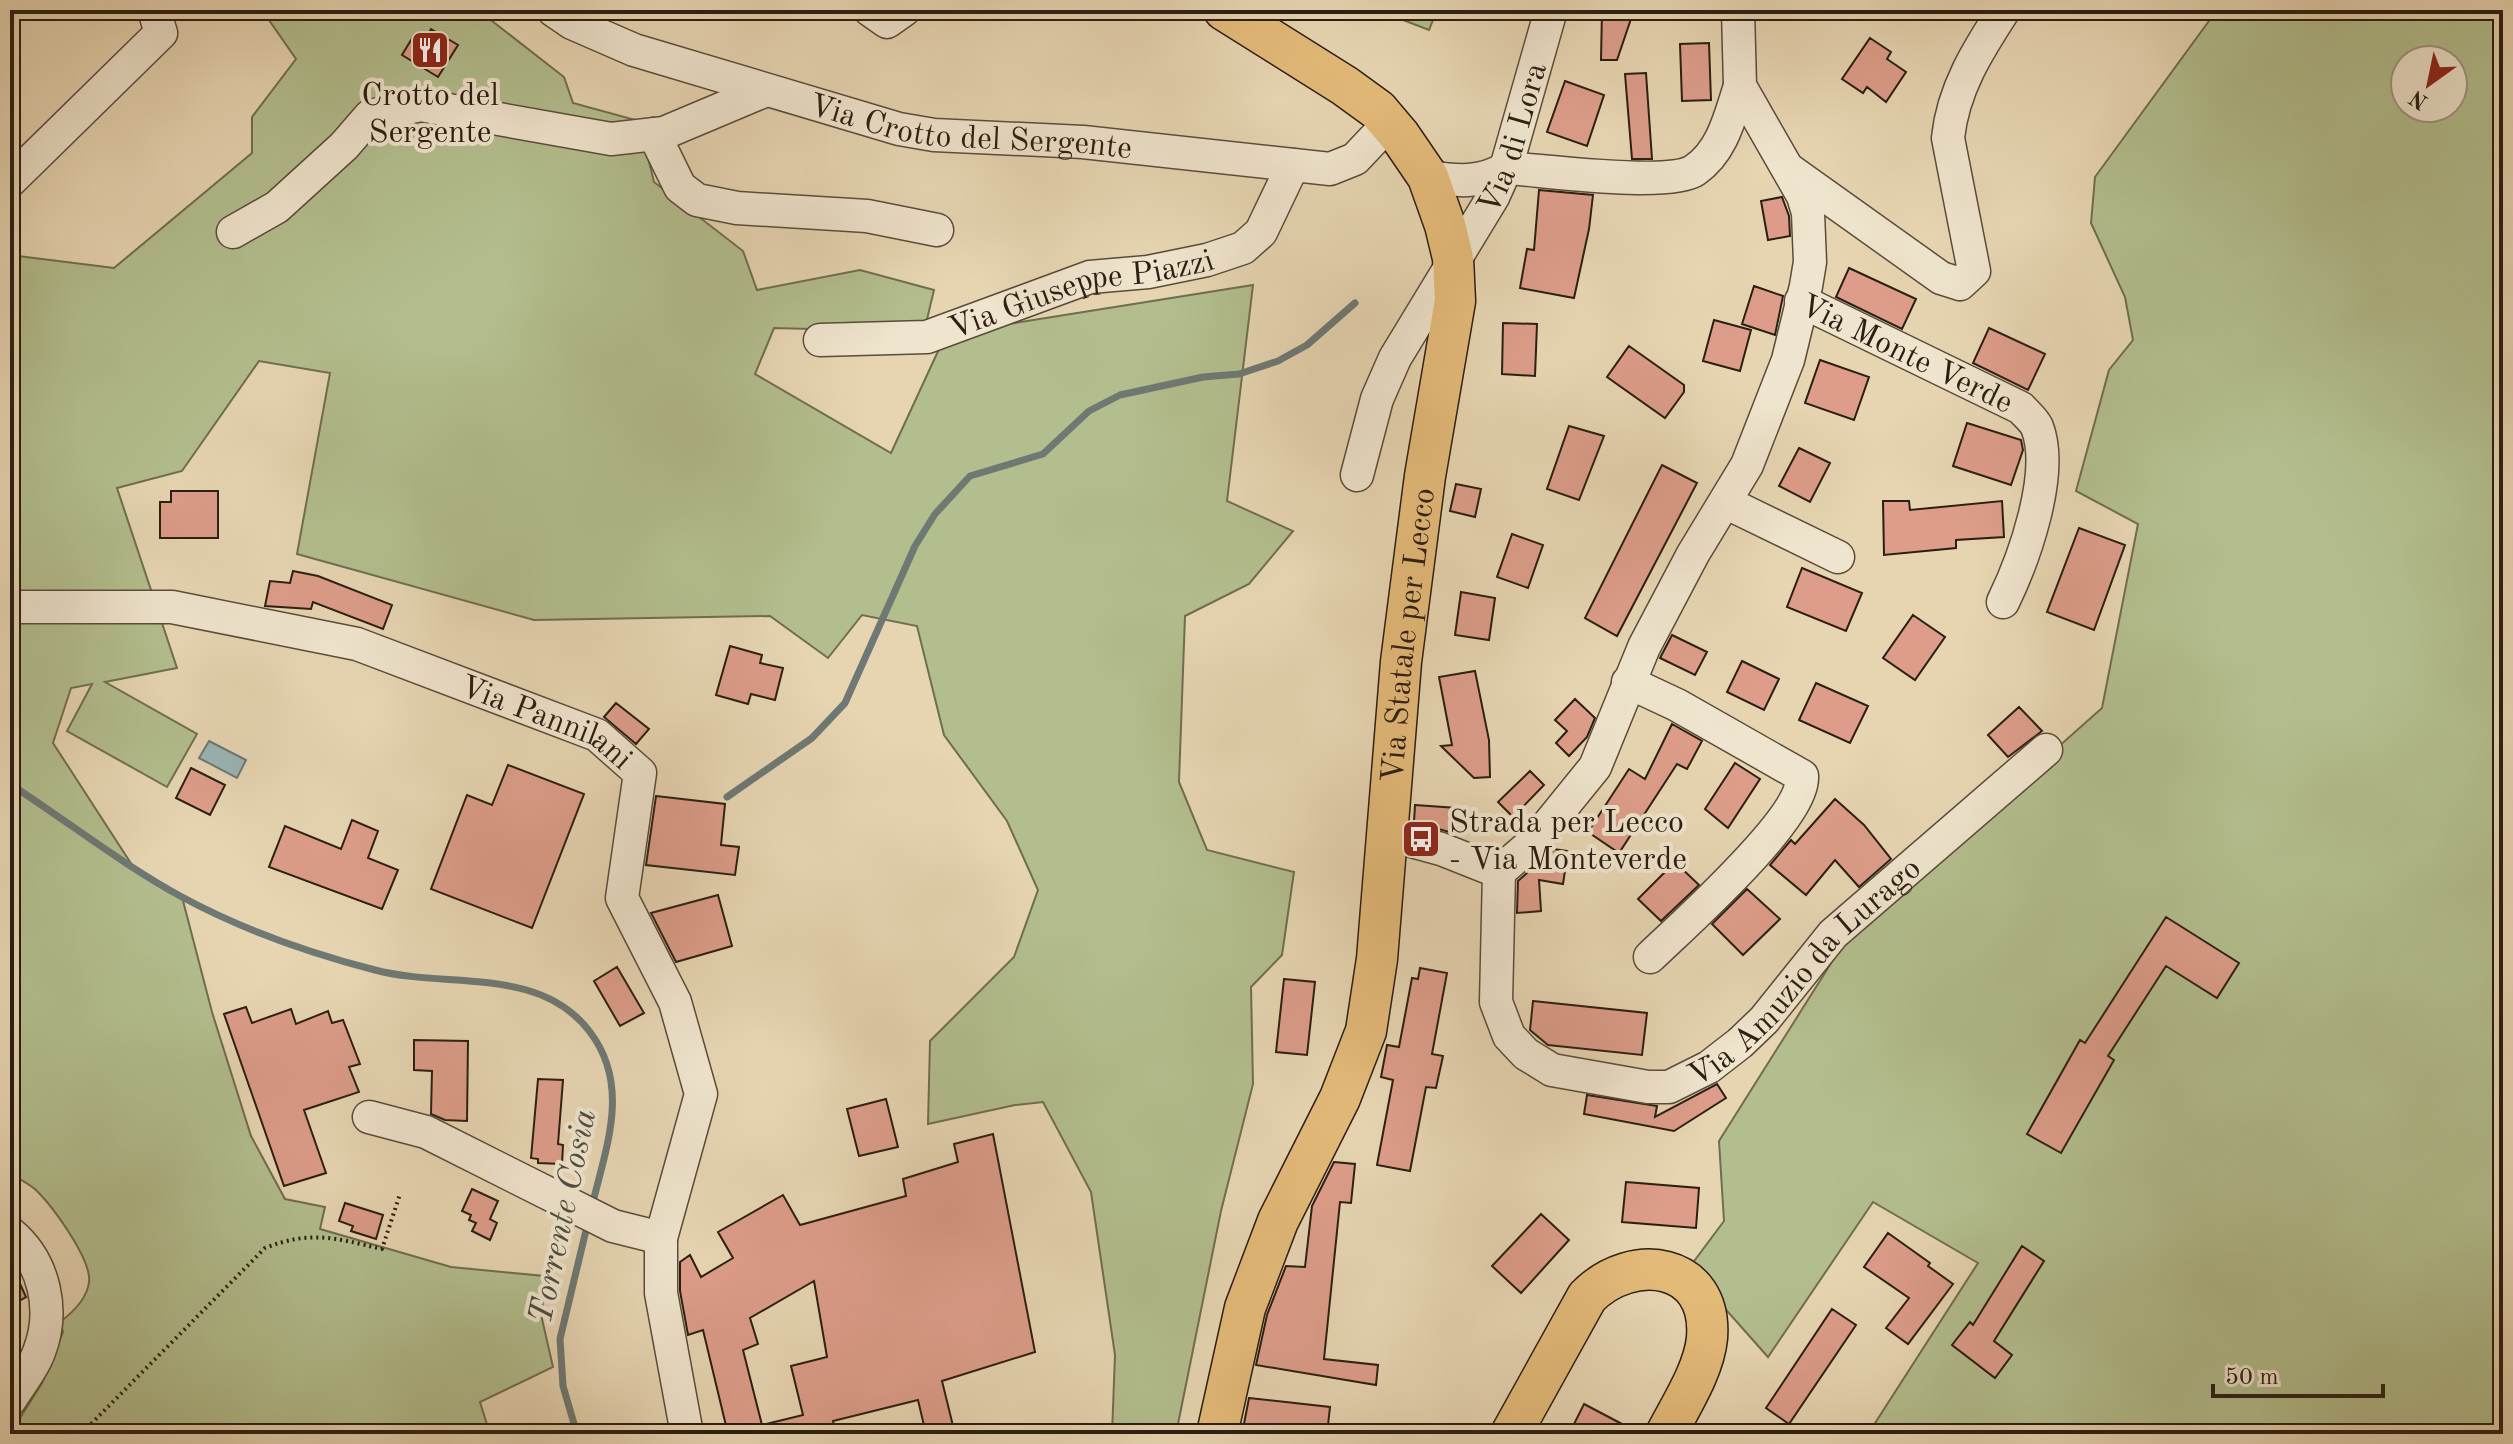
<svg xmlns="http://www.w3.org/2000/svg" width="2513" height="1444" font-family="'Old Standard TT',serif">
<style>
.green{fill:#b3be8e;stroke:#6f6e50;stroke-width:2;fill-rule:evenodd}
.water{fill:#9ab6b6;stroke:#6e7974;stroke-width:2}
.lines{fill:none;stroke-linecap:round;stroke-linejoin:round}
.stream{stroke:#6e7974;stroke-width:7}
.building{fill:#dd9d8a;stroke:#2b1e12;stroke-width:2;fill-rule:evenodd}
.minor-casing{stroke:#5a4c3a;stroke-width:35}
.major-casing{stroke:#2b1e12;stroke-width:43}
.path{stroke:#2b1e12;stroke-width:4;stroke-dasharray:2 4;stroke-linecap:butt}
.minor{stroke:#efe4cd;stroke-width:32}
.major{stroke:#e4ba79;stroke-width:40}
.labels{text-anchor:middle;stroke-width:8;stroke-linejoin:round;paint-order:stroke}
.poi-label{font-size:32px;fill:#2b1e12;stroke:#efe4cd}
.street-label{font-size:32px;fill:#2b1e12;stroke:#efe4cd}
.water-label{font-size:34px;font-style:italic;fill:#4c4c43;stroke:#efe4cd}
</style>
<rect width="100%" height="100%" fill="#e7d5b2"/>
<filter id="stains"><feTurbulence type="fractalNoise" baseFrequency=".0025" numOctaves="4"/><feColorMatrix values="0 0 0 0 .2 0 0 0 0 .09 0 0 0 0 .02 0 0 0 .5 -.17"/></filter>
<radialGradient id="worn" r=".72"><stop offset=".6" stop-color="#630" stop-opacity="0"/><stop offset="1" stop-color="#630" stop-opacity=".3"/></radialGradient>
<path class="green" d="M262,10H478L564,77L573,103L639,121L654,182L743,251L757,290L860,270L934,290L924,332L774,328L755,374L891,453L946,334L1253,285L1227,501L1293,531L1249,584L1185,616L1179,782L1207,850L1294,872L1282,955L1251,987L1253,1084L1221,1211L1176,1434H1112L1115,1355L1091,1192L1043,1102L1015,1105L928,1124L930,1041L1014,957L1038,890L1007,821L944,735L917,626L862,615L828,658L770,616L534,620L297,554L330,373L259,361L182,471L117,488L177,668L105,682L197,734L167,787L67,731L92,684L71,688L53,743L134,868L182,897L212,1012L251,1136L285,1199L325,1207L320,1229L451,1267L544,1276L542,1319L553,1367L480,1402L490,1434H10L42,1383L63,1332L60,1322C72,1313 87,1299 89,1282C92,1260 53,1207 37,1191C30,1184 18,1179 10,1173V255L114,268L252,153V117L296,59Z
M1377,10H1437L1429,30Z
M2217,10H2503V1434H1868L1978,1263L1873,1202L1768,1357L1689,1268L1724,1221L1719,1141L1852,930L2102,708L2138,524L2076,491L2109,370L2133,340L2125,297L2091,223L2095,177ZM2405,60H2453V108H2405Z"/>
<path class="water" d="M209,741L246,760L237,778L199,758Z"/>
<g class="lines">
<path class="stream" d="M10,784C67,821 123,865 182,897C243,930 309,953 375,970C446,989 540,965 590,1032C631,1086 606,1147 592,1206
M727,797L812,738L845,703L915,546L935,514L970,476L1043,454L1089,411L1120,395L1203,377L1239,374L1278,361L1307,345L1355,303
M577,1434L563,1386L560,1339L588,1222"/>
</g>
<path class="building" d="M1602,10H1634L1617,60H1601Z
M431,29L458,45L438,77L402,55L414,35L424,41Z
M1870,38L1891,52L1887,59L1906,72L1886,102L1867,87L1863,93L1842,79Z
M1709,43L1711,100L1682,101L1680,44Z
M1646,73L1652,159H1632L1625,74Z
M1565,81L1604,95L1587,146L1547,132Z
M1539,190L1593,195L1589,229L1574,298L1520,288L1527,249L1534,250Z
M1782,197L1789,216L1790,236L1768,240L1761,201Z
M1849,268L1916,299L1902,329L1836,297Z
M1754,286L1783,296L1775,335L1742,324Z
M1714,320L1751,330L1740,371L1703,361Z
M1503,323L1537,324L1535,376L1502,374Z
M1989,328L2045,354L2028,390L1973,363Z
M1629,346L1684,385V392L1665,418L1607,377Z
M1820,360L1869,377L1854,420L1805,403Z
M1967,423L2021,440L2023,450L2011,485L1953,466Z
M1569,426L1604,436L1579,500L1547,489Z
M1799,448L1830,463L1810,502L1779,486Z
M1662,465L1697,483L1617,636L1585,618Z
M1456,484L1481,489L1475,517L1450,511Z
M171,491H218V538H160V502H171Z
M1883,501H1909L1910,510L2002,501L2004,537L1956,540V548L1884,555Z
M2079,528L2125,545L2094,630L2047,612Z
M1512,534L1543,545L1528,588L1497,577Z
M1802,568L1862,593L1846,631L1787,607Z
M293,571L318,576L392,605L383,629L313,602L311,609L265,606L270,581L290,583Z
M1461,592L1495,598L1489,640L1455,635Z
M1913,615L1945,637L1915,680L1883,658Z
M1672,635L1707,652L1695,675L1660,658Z
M730,646L762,655L760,663L783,668L775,700L751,694L748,704L716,695Z
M1742,661L1779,679L1764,710L1727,692Z
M1475,671L1489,740L1490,777L1474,778L1441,746L1452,745L1439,677Z
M1816,683L1868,706L1850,743L1799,720Z
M1575,699L1595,718L1587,737L1569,756L1556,743L1567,731L1555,720Z
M616,703L649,729L636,744L604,717Z
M2019,707L2042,731L2008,757L1988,735Z
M1672,724L1702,741L1687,769L1677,764L1619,853L1588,832L1629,769L1645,779Z
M1735,763L1760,779L1728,828L1705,809Z
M508,765L584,794L532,928L431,889L467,795L492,805Z
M191,768L225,785L210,815L176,798Z
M1530,771L1544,785L1513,817L1498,802Z
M656,796L725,804L721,845L739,847L735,875L646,865Z
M1835,799L1864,825L1891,859L1859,887L1835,860L1806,895L1770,865L1791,840L1795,844Z
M1415,805L1457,808L1456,834L1414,822Z
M352,820L378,831L368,858L398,870L382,909L269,867L285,826L341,849Z
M1553,849L1568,851L1563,884L1539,880L1541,911L1517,913L1518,881L1535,866L1549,865Z
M1675,862L1699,885L1661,921L1638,899Z
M1747,889L1780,919L1743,955L1712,924Z
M718,895L732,946L676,962L651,913Z
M2166,917L2239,963L2217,998L2166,966L2108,1056L2114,1060L2061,1153L2027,1134L2080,1040L2085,1043Z
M617,967L644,1013L620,1026L594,981Z
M1420,968L1447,973L1432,1054L1443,1056L1436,1088L1426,1087L1410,1171L1377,1165L1393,1080L1381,1077L1387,1045L1399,1047L1412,978L1418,979Z
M1284,979L1315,982L1307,1055L1276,1052Z
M1533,1001L1647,1013L1642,1055L1548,1045L1530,1030Z
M246,1007L252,1023L291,1009L296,1024L328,1011L332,1023L343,1020L360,1064L349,1067L359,1092L304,1110L326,1173L284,1186L224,1014Z
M414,1040L468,1041L467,1121L445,1120L431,1114L432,1071L414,1070Z
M538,1079L563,1080L558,1144L563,1145L562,1164L538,1163V1159L531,1158Z
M1717,1084L1726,1098L1674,1131L1584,1114L1587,1095L1657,1106L1655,1117Z
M886,1099L898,1147L859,1156L847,1109Z
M993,1134L1035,1352L942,1381L955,1434H926L918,1400L833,1421L836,1434H728L703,1330L688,1335L680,1291V1262L690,1255L701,1277L733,1258L718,1232L783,1195L800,1225L906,1196L903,1179L958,1162L954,1144ZM814,1281L827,1357L791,1366L803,1415L762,1425L743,1350L758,1344L750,1318Z
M1334,1162L1355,1164L1351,1203L1340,1202L1324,1359L1378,1365L1376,1385L1256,1365L1267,1315L1286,1266L1305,1267L1312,1206Z
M1626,1182L1699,1188L1696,1228L1622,1222Z
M472,1189L498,1201L490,1219L497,1223L490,1240L472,1231L476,1223L469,1220L471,1215L462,1211Z
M345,1203L383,1215L376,1239L351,1231L353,1226L339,1221Z
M1541,1214L1569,1240L1521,1293L1492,1266Z
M1888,1233L1930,1263L1928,1266L1953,1284L1908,1344L1886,1328L1909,1298L1864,1267Z
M2022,1246L2044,1261L1994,1341L2012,1355L1995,1378L1952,1345L1970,1322L1973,1325Z
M10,1261L26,1297L10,1306Z
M1832,1309L1856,1325L1789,1424L1766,1408Z
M1249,1398L1330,1407L1327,1434H1242Z
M1584,1404L1641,1434H1569Z"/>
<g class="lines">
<g class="minor-casing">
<g id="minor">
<path id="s1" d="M553,10L572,23L634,50L899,129L934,135L1083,142L1330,169L1355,159L1389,123"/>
<path d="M870,10L887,22L904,10"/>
<path d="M654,134L680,187L697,200L737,208L867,216L937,230"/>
<path d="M1791,171L1941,278L1960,284L1974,271L1948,138C1953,89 1978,50 2004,10"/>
<path d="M1428,177C1456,181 1481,184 1506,168C1542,170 1669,188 1695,170C1723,151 1730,116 1740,86"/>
<path d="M10,181L161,33L154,10"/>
<path d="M233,232L277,207L344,146L370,116L420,105L611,139L664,133L764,91"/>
<path id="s2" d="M1801,301L2021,408C2026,414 2034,420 2037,427C2055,473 2024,559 2003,602"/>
<path id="s3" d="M820,340L927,337L1090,277L1148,272L1207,260L1243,248L1261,232L1293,165"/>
<path id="s4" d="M1357,475L1377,399L1395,358L1493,197L1506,168L1551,10"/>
<path d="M1727,503L1838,557"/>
<path id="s5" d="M10,607H172L357,644L597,735L640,773L622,898L675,1002L701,1094L661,1238V1293L687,1434"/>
<path d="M1628,682L1677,705L1802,776C1805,818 1682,926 1650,957"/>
<path d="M1386,834L1441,849L1499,872L1535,841L1595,767L1644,647L1693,554L1747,465L1788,360L1806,286L1810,262L1808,213L1803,196L1740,86L1738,10"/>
<path id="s6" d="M1499,872L1496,1002L1509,1036L1526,1054L1552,1070L1648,1087H1669L1709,1067L1740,1043L1764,1020L1833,934L2046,750"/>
<path d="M369,1117L426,1132L613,1226L661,1238"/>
<path d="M10,1233C45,1262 55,1311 39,1352C33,1369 19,1385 10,1400"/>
</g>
</g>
<g class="major-casing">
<g id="major">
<path id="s7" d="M1217,1434L1245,1308L1278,1221L1340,1098L1366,1031L1377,959L1401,662L1425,476L1455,301L1453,258L1445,225L1428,177L1400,136L1378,110L1345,86L1224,10"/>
<path d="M1511,1434L1587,1297C1632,1251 1713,1262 1707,1338C1704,1370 1681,1405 1666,1434"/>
</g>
</g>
<path class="path" d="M57,1434L89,1426L265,1248C311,1230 335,1238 382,1249L400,1194"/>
<use href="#minor" class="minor"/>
<use href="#major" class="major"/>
</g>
<defs>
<g id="restaurant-square" transform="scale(2)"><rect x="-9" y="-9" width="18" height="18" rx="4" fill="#8f2418" stroke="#efe4cd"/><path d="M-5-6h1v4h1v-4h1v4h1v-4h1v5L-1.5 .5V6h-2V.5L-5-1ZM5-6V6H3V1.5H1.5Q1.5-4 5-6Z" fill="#fff"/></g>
<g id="bus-square" transform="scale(2)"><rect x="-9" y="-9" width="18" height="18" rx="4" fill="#8f2418" stroke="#efe4cd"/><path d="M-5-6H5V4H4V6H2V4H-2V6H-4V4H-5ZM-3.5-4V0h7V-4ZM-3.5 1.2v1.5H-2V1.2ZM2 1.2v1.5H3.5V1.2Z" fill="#fff"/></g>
</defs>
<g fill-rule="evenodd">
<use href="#restaurant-square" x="430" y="50"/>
<use href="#bus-square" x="1421" y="839"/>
</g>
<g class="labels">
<g class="poi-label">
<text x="430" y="105">Crotto del<tspan x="430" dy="37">Sergente</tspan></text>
<text x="1449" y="832" text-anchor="start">Strada per Lecco<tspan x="1449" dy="37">- Via Monteverde</tspan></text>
</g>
<g class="street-label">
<text dy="11" stroke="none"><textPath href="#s1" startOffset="438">Via Crotto del Sergente</textPath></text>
<text dy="11" stroke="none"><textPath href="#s4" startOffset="374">Via di Lora</textPath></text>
<text dy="11" stroke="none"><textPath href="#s3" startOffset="268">Via Giuseppe Piazzi</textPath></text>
<text dy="11" stroke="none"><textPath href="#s2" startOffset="118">Via Monte Verde</textPath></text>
<text dy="11" stroke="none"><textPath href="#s7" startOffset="830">Via Statale per Lecco</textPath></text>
<text dy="11" stroke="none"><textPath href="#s5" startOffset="556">Via Pannilani</textPath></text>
<text dy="11" stroke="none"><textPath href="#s6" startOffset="520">Via Amuzio da Lurago</textPath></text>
</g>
<g class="water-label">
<text transform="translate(561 1216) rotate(-78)" y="12">Torrente Cosia</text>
</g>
</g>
<rect width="2513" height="1444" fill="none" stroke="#e7d5b2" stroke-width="40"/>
<rect x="12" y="12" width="2489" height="1420" fill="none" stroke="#2b1e12" stroke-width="4"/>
<rect x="20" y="20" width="2473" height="1404" fill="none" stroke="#2b1e12" stroke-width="2"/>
<g transform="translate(2429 84) rotate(213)"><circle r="38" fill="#efe4cd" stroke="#a19582" stroke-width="2"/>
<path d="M0-6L14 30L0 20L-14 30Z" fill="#8f2418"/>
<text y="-12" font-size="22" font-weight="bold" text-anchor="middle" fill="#2b1e12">N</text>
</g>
<path d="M2213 1384v12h170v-12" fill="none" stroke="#2b1e12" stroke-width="4"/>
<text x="2225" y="1384" font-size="24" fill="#2b1e12" stroke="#efe4cd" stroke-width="6" paint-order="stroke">50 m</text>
<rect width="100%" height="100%" filter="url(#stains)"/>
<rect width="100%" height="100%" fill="url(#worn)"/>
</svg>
